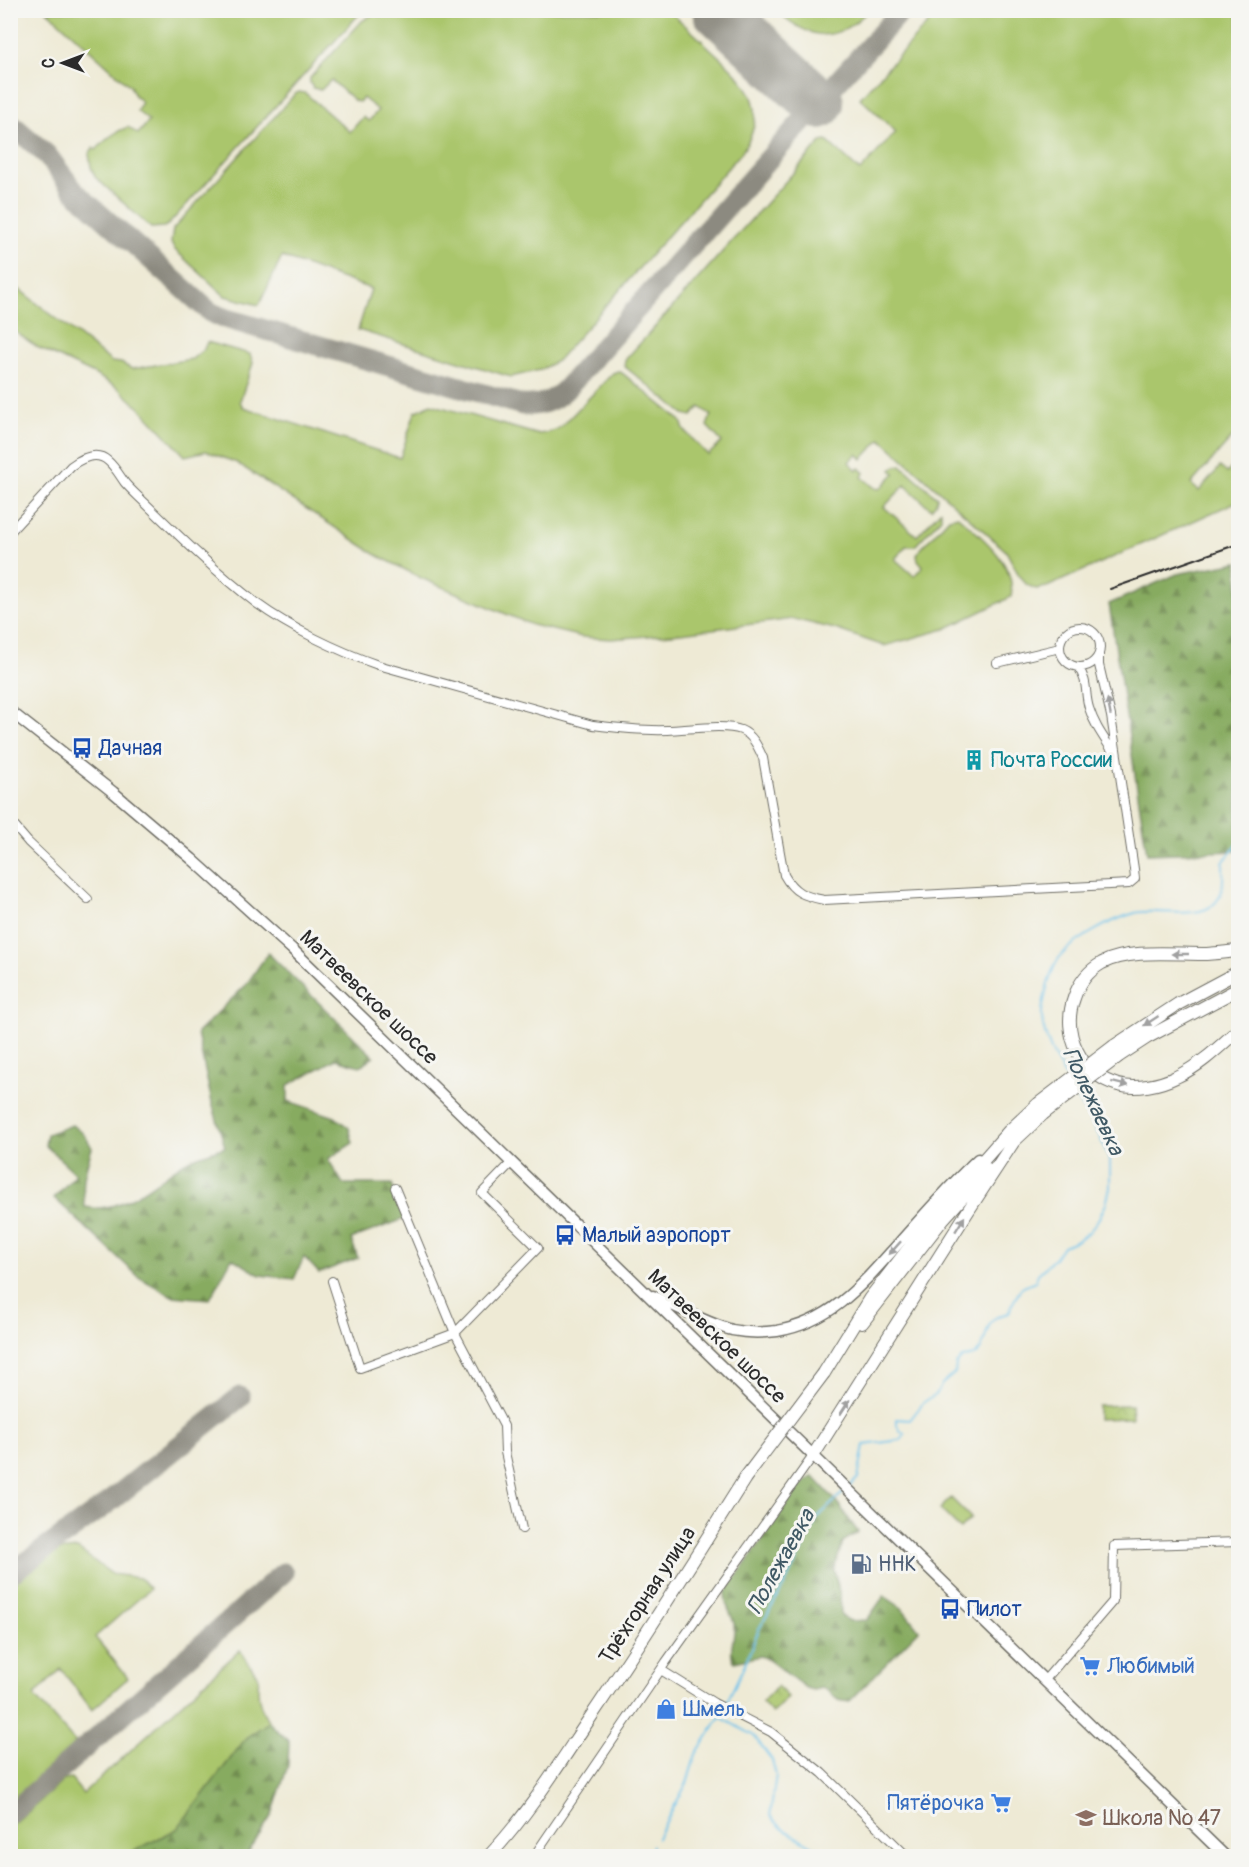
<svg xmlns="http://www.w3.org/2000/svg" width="1249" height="1867" font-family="Pangolin,sans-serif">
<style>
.grass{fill:#aac66c;stroke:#6a784c;stroke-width:1.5}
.forest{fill:url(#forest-firs);stroke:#596b46;stroke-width:1.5}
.park{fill:url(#park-crowns);stroke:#6a784c;stroke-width:1.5}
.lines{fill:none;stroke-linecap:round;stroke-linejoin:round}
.stream{stroke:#6ec2ea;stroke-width:2}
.taxiway{stroke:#8c8a80;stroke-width:21}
.runway{stroke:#8c8a80;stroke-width:52}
.minor-casing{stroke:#6f6e66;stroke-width:10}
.major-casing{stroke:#6f6e66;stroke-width:13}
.highway-casing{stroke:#6f6e66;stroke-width:14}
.minor{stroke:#fff;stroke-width:8}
.major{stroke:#fff;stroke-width:10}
.highway{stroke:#fff;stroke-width:12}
.rail{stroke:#2b2b2b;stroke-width:2}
.highway-bridge-casing{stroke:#6f6e66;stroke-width:14;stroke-linecap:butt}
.highway-bridge{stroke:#fff;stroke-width:12}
.oneway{fill:#a0a0a0}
.labels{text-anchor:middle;stroke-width:6;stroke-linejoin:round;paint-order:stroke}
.transit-label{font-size:21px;fill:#164399;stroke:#f6f6f2;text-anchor:start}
.culture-label{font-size:21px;fill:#0d838f;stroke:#f6f6f2;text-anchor:start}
.street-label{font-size:21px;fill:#2b2b2b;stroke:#f6f6f2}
.service-label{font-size:21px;fill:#4e5e75;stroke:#f6f6f2;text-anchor:start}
.shop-label{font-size:21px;fill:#366cbe;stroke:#f6f6f2;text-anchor:start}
.education-label{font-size:21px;fill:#785e54;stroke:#f6f6f2;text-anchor:start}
.water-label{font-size:22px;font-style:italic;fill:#3f5864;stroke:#f6f6f2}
</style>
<defs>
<pattern id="forest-firs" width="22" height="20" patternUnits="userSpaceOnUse" patternTransform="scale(1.5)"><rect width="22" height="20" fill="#87ab60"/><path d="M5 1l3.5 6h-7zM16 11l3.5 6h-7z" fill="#6f8b4f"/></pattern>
<pattern id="park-crowns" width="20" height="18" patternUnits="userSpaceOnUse" patternTransform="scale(1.5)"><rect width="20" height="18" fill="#aac66c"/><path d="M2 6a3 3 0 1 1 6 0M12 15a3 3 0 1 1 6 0" fill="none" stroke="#92aa5e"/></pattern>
</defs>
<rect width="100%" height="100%" fill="#f6f6f2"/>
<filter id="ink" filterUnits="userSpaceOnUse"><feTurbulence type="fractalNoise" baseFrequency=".0167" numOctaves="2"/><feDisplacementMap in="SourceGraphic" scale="12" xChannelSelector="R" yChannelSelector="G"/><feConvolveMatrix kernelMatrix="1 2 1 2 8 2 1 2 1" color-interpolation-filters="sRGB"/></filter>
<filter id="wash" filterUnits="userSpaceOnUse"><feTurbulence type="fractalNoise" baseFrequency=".008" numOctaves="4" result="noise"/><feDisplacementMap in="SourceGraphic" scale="24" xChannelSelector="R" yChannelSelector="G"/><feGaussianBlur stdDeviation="1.35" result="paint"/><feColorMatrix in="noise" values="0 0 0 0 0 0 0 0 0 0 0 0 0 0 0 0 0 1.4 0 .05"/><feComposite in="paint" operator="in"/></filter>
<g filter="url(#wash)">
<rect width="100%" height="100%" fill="#eeead5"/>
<path class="grass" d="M940,10L1238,11V431L1191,484L1199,491L1220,467L1227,473L1233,466L1236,469L1238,468V501L1047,587L1036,589L1027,585L1020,577L1006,551L881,439L862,459L857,454L849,462L857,470L859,468L864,473L862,477L875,488L880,489L895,473L891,470L896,466L901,465L937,497L936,503L931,509L905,485L884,507L917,536L941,510V518L915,546H906L895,559L914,576L923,566L918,560L917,555L919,551L949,518L958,516C980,536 1017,563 1011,597L945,629L884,646L835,629L793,619L672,634L611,639L582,637L532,625L421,578L375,554L237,463L206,451L185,456L144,412L118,388L94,374L39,348L11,329V283L112,362L121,363L132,369L192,359L204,349L207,342L250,354L253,363L240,401L243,407L400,458L415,412L431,404L536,434C546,434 554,432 562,426L613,373L618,371L622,373L681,421L684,430L708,455L722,442L707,426L711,415L700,407L692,416L684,414L624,366L625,360L821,142L827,141L860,171L896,132L860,98Z
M47,11H362L169,224L164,227L151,228L95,177L91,167L89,154L93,148L96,150C106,139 114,132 128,127L138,134L149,121L137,111L142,102L135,96L130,86Z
M384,11H669C684,24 699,38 714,52C747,82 772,107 742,152L557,361L540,370L511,377L358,330L371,289L282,257L259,305L225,296L174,249L171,243L173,229L295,94L299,92L305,93L350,132L363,117L369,121L378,110L363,98L359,102L355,101L331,80L321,90L313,88L310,83V78L362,21L375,13L380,16Z
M777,11H868C835,44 811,41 777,11Z
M951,1498L971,1518L960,1529L940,1509Z
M78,1549L112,1574L140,1578L150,1589L95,1637L128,1678L92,1710L61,1669L34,1696L77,1744L11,1806V1578L54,1551Z
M240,1650L259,1678C256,1695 260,1708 269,1722L247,1737L177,1829L125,1856H11L10,1828L64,1780L71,1779L83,1794Z"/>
<path class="forest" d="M1238,562V851L1147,854L1109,604L1177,574Z
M268,953L374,1057L360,1066L336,1059L288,1085V1101L335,1117L349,1128L353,1143L328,1159L343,1184H392L404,1219L351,1239L358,1258L319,1273L304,1257L294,1279L260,1275L232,1258L210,1299L172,1296L140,1278L54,1198L76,1174L45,1145L47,1134L72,1125C82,1131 87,1137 92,1148C85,1172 81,1181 85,1207C122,1215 156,1180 185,1162C197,1155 212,1152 225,1147L212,1103L197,1033L246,985Z
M813,1476L836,1501L858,1532L843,1542L834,1569L840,1596L841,1616L850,1621L867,1620L884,1596L902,1608L919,1630L849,1702L838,1700L826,1690L821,1688L813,1690L806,1688L766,1658L760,1656L735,1662C727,1654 736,1636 734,1624C732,1613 723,1604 726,1592L799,1487Z
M269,1722L289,1742L288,1765L272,1815L246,1856H125L177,1829L247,1737Z"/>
<path class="park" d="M1131,1405L1132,1418L1098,1419V1406Z
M777,1686L788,1697L772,1713L762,1702Z"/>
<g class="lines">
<path class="stream" d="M1066,1077C1055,1059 1044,1039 1042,1018C1041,1010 1044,1002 1045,995C1048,983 1051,971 1057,961C1070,941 1113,919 1135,913C1157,908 1200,921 1216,902C1225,891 1223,876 1223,862L1238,844
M849,1487L858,1478L864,1445L901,1440L905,1433L901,1432L897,1425V1419L910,1420L924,1402L936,1395L942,1384L955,1373L956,1365L962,1358C988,1356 981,1339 991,1322C995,1316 1002,1315 1009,1313C1011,1303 1017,1297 1021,1288L1035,1282L1038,1274L1055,1258L1063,1246L1078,1240L1090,1231L1099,1218L1106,1204L1110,1188V1160L1099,1135L1076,1095
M725,1706L744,1666L759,1629L786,1582L817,1518L845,1491
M720,1717L754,1736L772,1760L776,1775L770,1816L783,1829L816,1848L820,1856
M657,1838L687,1783L696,1754L723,1712
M650,1856L652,1846"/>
<path class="taxiway" d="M10,123L47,155L75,192L210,312L221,317L522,405C540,406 552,402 565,390L818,103L902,10
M10,1574L103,1507L240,1397
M10,1814L283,1573"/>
<path class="runway" d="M718,10L818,103"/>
</g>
</g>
<g filter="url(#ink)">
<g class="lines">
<g class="minor-casing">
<path id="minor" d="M10,532L71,466C82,458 97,451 108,461C115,467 120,476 125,483C131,490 138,496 144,502C180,537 217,573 256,603C290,628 338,651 378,665L593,725C617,728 642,731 667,730C686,730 724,723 741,730C753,735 758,747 763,758L784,875C794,893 804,896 824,900L1129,884L1135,879L1134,869L1111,716L1099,665V653
M1060 647a20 20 0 1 1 40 0a20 20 0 1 1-40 0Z
M997,663L1060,648
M1078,667C1089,683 1084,691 1089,708C1095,727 1105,739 1115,755
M10,821L28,842L88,899
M512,1162L482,1193L538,1248L455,1333L504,1426L505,1452L522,1529
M332,1281L360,1368L455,1333L395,1188
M661,1670L714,1703L771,1732L822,1773L907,1856
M1044,1681L1113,1601L1114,1546L1238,1542
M534,1856L666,1662L813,1456"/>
</g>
<g class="major-casing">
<path id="major" d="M10,711L113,792L192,859L292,949L1225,1856
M653,1296C678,1307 705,1323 732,1330C747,1333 762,1333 777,1331C833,1322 864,1282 900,1242C925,1214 950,1185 978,1159"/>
</g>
<g class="highway-casing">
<path id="highway" d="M1238,951C1226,952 1214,954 1202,954C1173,954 1128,949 1102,963C1088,971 1079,983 1074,998C1061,1034 1081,1075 1118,1085C1136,1090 1160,1085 1176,1077C1200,1066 1219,1047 1238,1030
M1114,1046L1178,1004L1238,972
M1119,1056L1148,1037L1238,989
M1012,1143L1043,1114
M862,1323L943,1219L988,1169
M824,1373L870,1298L934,1216L1009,1131L1038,1104
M813,1456L968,1211L1016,1138
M489,1856C526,1817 556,1769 586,1724C641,1643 693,1561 745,1478"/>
</g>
<use href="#minor" class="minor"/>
<use href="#major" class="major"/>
<use href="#highway" class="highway"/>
<path class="rail" d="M1110,589L1238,544"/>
<g class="highway-bridge-casing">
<path id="highway-bridge" d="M1038,1104L1114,1046
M1043,1114L1119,1056
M745,1478L824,1373"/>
</g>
<use href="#highway-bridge" class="highway-bridge"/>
</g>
<defs><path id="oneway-solid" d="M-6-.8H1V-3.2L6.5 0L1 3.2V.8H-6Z" transform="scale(1.5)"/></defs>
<g class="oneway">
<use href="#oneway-solid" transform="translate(1109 707) rotate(-101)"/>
<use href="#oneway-solid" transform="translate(1180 954) rotate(180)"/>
<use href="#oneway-solid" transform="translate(1151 1021) rotate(147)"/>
<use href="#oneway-solid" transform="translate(1120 1084) rotate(14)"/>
<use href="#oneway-solid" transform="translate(960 1224) rotate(-58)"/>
<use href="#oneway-solid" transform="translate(895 1248) rotate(132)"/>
<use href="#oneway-solid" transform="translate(845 1407) rotate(-57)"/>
</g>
</g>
<defs>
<g id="bus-bare" transform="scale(1.62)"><path d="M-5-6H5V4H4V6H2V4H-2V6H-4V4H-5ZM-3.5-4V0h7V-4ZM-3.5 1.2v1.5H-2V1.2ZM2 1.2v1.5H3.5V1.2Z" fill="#1a4fb4" stroke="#f6f6f2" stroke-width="2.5" paint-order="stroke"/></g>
<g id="building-bare" transform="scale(1.62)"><path d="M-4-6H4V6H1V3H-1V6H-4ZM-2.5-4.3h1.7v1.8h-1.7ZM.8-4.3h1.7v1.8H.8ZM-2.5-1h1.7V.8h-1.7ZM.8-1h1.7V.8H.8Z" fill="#0f9aa8" stroke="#f6f6f2" stroke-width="2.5" paint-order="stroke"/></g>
<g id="fuel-bare" transform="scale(1.62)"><path d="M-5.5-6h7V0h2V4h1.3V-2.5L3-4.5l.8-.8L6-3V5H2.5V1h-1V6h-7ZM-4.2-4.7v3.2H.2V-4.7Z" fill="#5c6f8a" stroke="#f6f6f2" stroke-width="2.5" paint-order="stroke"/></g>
<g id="supermarket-bare" transform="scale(1.62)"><path d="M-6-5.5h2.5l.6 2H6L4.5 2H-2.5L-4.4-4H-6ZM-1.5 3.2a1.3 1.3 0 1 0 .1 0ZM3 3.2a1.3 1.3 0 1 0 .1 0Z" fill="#3f7fe0" stroke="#f6f6f2" stroke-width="2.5" paint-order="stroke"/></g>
<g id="shop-bare" transform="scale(1.62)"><path d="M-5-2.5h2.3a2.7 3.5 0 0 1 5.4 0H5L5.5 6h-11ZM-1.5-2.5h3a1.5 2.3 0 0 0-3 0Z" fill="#3f7fe0" stroke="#f6f6f2" stroke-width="2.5" paint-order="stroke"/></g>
<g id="school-bare" transform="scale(1.62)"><path d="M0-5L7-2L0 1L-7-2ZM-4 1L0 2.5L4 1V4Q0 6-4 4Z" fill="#8d6e63" stroke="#f6f6f2" stroke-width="2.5" paint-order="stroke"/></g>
</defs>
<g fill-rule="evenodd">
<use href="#bus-bare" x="82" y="748"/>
<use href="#building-bare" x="974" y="760"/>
<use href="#bus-bare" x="565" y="1235"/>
<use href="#fuel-bare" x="861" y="1564"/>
<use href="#bus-bare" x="950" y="1609"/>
<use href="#supermarket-bare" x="1090" y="1666"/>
<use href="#shop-bare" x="666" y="1709"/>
<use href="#supermarket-bare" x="1001" y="1803"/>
<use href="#school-bare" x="1086" y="1818"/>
</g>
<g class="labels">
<g class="transit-label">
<text x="99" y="755">Дачная</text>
<text x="582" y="1242">Малый аэропорт</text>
<text x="967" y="1616">Пилот</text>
</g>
<g class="culture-label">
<text x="991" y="767">Почта России</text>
</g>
<g class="street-label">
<text transform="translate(369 997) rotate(44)" y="7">Матвеевское шоссе</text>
<text transform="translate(717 1336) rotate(44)" y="7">Матвеевское шоссе</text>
<text transform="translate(647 1595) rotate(-57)" y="7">Трёхгорная улица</text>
</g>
<g class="service-label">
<text x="878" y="1571">ННК</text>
</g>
<g class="shop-label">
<text x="1107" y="1673">Любимый</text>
<text x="683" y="1716">Шмель</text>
<text x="984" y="1810" text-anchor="end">Пятёрочка</text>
</g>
<g class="education-label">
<text x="1103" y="1825">Школа № 47</text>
</g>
<g class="water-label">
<text transform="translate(1094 1101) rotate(65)" y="8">Полежаевка</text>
<text transform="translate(780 1561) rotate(-61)" y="8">Полежаевка</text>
</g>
</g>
<rect width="1249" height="1867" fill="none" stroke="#f6f6f2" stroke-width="36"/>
<g transform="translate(63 63) rotate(270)" stroke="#f6f6f2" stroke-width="4.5" paint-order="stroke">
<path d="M0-4.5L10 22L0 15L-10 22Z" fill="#2b2b2b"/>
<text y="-9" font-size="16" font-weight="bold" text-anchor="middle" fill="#2b2b2b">С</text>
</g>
</svg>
